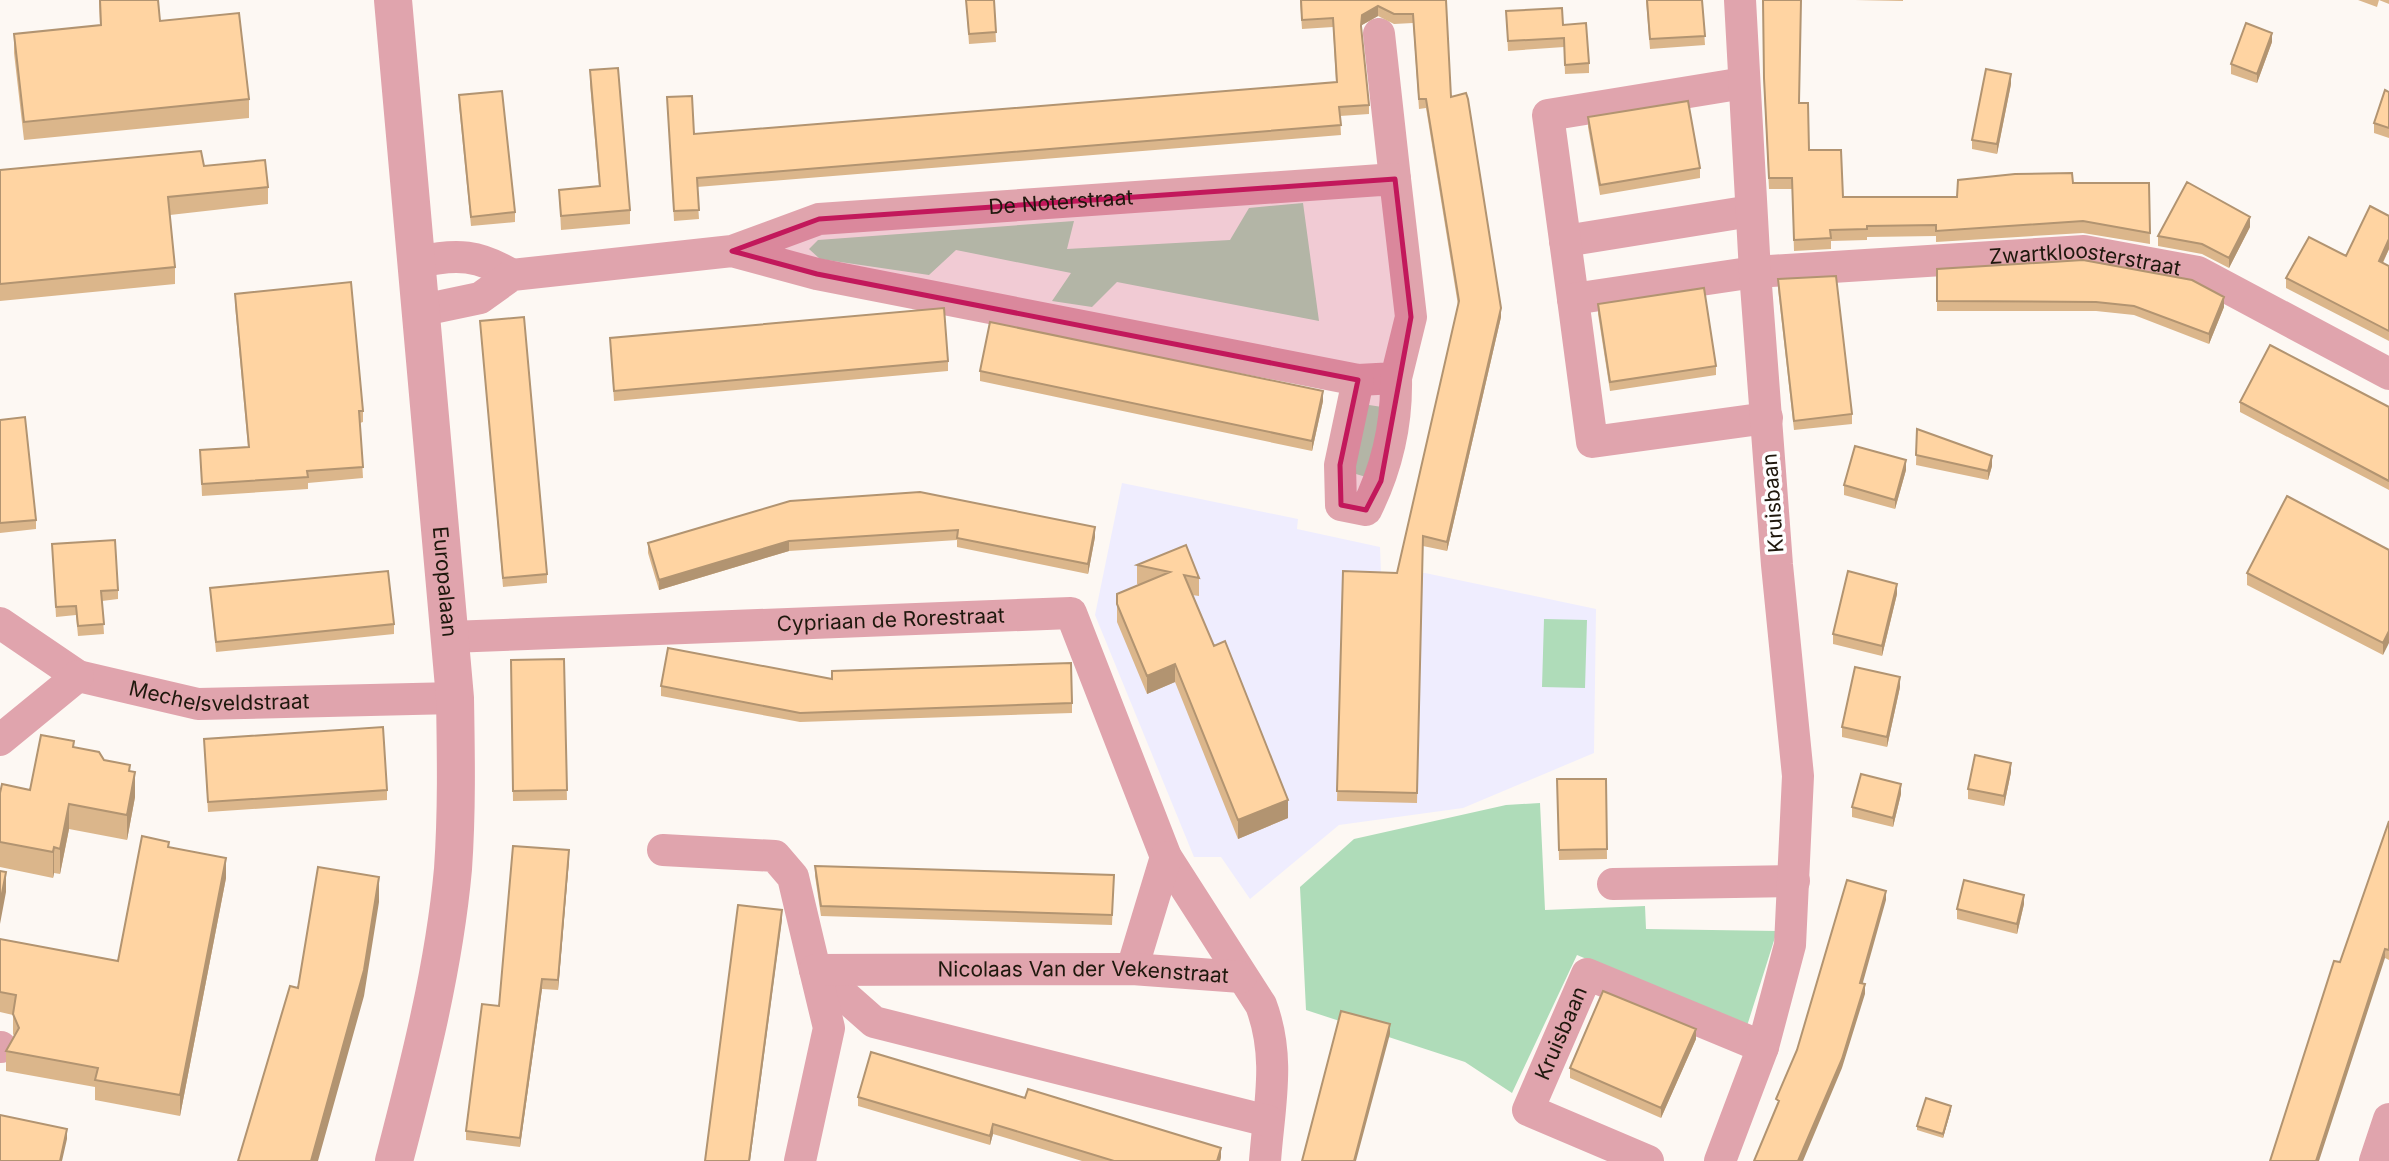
<svg xmlns="http://www.w3.org/2000/svg" width="2389" height="1161" font-family="Inter,sans-serif">
<style>
.education{fill:#efedfe}
.green{fill:#afdcb9}
.lines{fill:none;stroke-linecap:round;stroke-linejoin:round}
.minor{stroke:#e0a4ad;stroke-width:32}
.tertiary{stroke:#e0a4ad;stroke-width:38}
.wall{fill:#dbb68b}
.shaded-wall{fill:#b29471}
.building{fill:#ffd4a2;stroke:#b29471;stroke-width:2}
.marked{fill:#c2185b;fill-opacity:0.2;stroke:#c2185b;stroke-width:5;stroke-linejoin:round}
.labels{text-anchor:middle;stroke-width:7;stroke-linejoin:round;paint-order:stroke}
.street-label{font-size:21px;fill:#1f180d;stroke:#fff}
</style>
<rect width="100%" height="100%" fill="#fdf8f3"/>
<path class="education" d="M1122,483L1298,519L1297,529L1380,547L1381,574L1425,573L1596,609L1594,753L1463,808L1339,825L1250,899L1221,857H1194L1095,615Z"/>
<path class="green" d="M1303,203L1319,321L1117,282L1092,307L1052,301L1071,273L956,250L929,275L820,259L809,249L818,240L1074,221L1067,249L1230,240L1249,208Z
M1369,405L1382,407L1386,422L1366,477L1356,474C1348,451 1353,424 1369,405Z
M1544,619L1587,620L1585,688L1542,687Z
M1540,803L1545,910L1645,906L1646,929L1777,931L1747,1026L1577,955L1512,1093L1465,1062L1306,1010L1300,887L1354,839L1506,805Z"/>
<g class="lines">
<g class="minor">
<path d="M1379,34L1395,179"/>
<path d="M1565,241L1751,211"/>
<path d="M419,262C457,253 479,255 512,275"/>
<path d="M1573,299L1548,115L1744,83"/>
<path id="s1" d="M423,310L480,298L512,275L732,251L819,219L1395,179L1411,317L1396,378L1358,380L817,274L732,251"/>
<path d="M1358,380L1340,465L1341,505L1366,510C1387,468 1397,424 1396,378"/>
<path id="s2" d="M1767,418L1592,442L1573,299L1755,272L2084,251L2198,272L2389,374"/>
<path id="s3" d="M0,623L78,676L198,704L455,698"/>
<path id="s4" d="M450,637L1071,613L1166,857L1261,1005C1281,1058 1269,1106 1265,1161"/>
<path d="M0,740L78,676"/>
<path d="M663,850L775,856L793,877L815,970L874,1022L1268,1121"/>
<path d="M1613,884L1794,881"/>
<path d="M1132,969L1166,857"/>
<path d="M0,1047H1"/>
<path id="s5" d="M800,1161L829,1028L815,970L1132,969L1241,977"/>
<path id="s6" d="M1648,1161L1528,1110L1587,974L1763,1047"/>
<path d="M1720,1161L1763,1047L1790,945L1798,776L1777,565L1755,272L1740,0"/>
<path d="M2375,1161L2389,1119"/>
</g>
<path class="tertiary" id="s7" d="M393,0L455,698C456,755 457,812 453,869C444,968 419,1065 394,1161"/>
</g>
<path class="wall" d="M99,0H158L160,21L249,99V118L24,140L14,53V34L100,25Z
M966,0H994L996,42L969,44Z
M1300,0H1446L1451,97L1501,317L1447,551L1423,546L1417,803L1337,801L1343,571L1397,573L1458,305L1426,108L1419,109L1413,23L1394,24L1378,16L1362,25L1361,32L1369,105V114L1340,116L1341,135L697,187L699,219L674,221L667,97L694,134L1336,82L1333,27L1302,29Z
M1646,0H1702L1705,45L1650,49Z
M1763,0L1799,103L1809,150L1843,197H1957L2073,183H2149L2150,244L2083,233L1936,242V236L1867,237V240L1831,241V249L1794,251L1792,189H1769L1764,89Z
M1855,0H1903V1Z
M2358,0H2389V4L2379,0L2377,7Z
M1506,11L1563,25L1589,63V73L1565,74L1564,47L1508,51Z
M2272,42L2257,83L2231,74V64Z
M590,70L630,210V224L561,230L559,190L599,186L590,84Z
M2011,84L1997,154L1972,149V140Z
M2389,92V138L2374,133V123Z
M459,95L515,212V222L471,226L459,105Z
M1588,117L1700,168V178L1600,195L1588,127Z
M204,166L268,187V204L170,215L175,267V284L0,301V170Z
M2250,227L2229,268L2202,254L2158,246V236Z
M2389,249L2383,263L2389,266V341L2286,288V278L2346,256Z
M1937,269L2224,307L2209,344L2134,315L2096,311H1937Z
M1778,279L1852,414V424L1794,430L1778,289Z
M235,294L363,411V422L360,423L363,478L308,483V489L202,496L200,450L248,447L235,305Z
M1598,304L1716,366V375L1610,391L1598,314Z
M480,321L547,574V583L503,587Z
M610,338L948,361V371L614,401Z
M980,371L1323,401L1312,451L980,381Z
M2240,402L2389,407V490L2240,412Z
M0,420L36,520V529L0,533Z
M1917,429L1992,466L1988,480L1916,465Z
M1906,470L1895,509L1844,495V485Z
M790,501L1095,537L1088,574L957,547V540L789,551L659,590L648,553V543Z
M52,544L118,590V599L102,601L104,634L78,636L76,615L56,617Z
M2389,550L2383,655L2247,585V573Z
M1137,565L1199,578V596L1192,595L1288,818L1238,839L1175,682L1147,694L1117,622V594L1140,584H1137Z
M210,588L394,624V634L216,652Z
M1897,594L1882,656L1833,644V634Z
M564,659L567,800L513,801L511,660Z
M832,679L1072,703V713L800,722L661,696V686Z
M1900,687L1887,747L1842,737V727Z
M204,739L387,790V800L208,812Z
M74,747L130,771L135,797L127,840L69,829L60,874L54,873L53,878L0,867V793L30,790Z
M2011,772L2004,806L1968,799V789Z
M1557,779H1606L1607,859L1559,860Z
M1901,794L1893,827L1852,817V807Z
M2389,821V960L2385,958L2340,962Z
M169,847L226,878L180,1116L95,1100V1087L6,1071V1051L14,1036L13,1034V1015L0,1012V939L118,961Z
M569,860L558,990L542,989L520,1147L466,1140V1131L499,1006Z
M815,866L1114,875L1112,925L821,916L815,876Z
M2024,904L2017,934L1957,919V909Z
M1696,1039L1661,1118L1570,1078V1068Z
M858,1097L1221,1157L1220,1161H1082L993,1134L990,1145L858,1106Z
M1951,1110L1943,1138L1917,1130V1126Z"/>
<path class="shaded-wall" d="M1378,6V16L1362,25L1361,36L1362,15Z
M2272,33V42L2257,83V74Z
M2011,74V84L1997,154V144Z
M2250,217V227L2229,268V258Z
M2389,239V249L2379,270V261Z
M2224,297V307L2209,344V334Z
M1501,308V317L1447,551V542Z
M1323,391V401L1312,451V441Z
M1992,456V466L1988,480V471Z
M1906,460V470L1895,509V500Z
M1095,527V537L1088,574V564Z
M789,541V551L659,590V580Z
M1897,584V594L1882,656V646Z
M2389,631V643L2383,655V643Z
M1175,664V682L1147,694V676Z
M1900,677V687L1887,747V737Z
M2011,763V772L2004,806V796Z
M135,772V797L127,840V815Z
M1901,784V794L1893,827V818Z
M1288,800V818L1238,839V820Z
M69,804V829L60,874V849Z
M54,847V873L53,878V852Z
M569,850V860L558,990V980Z
M226,858V878L180,1116V1095Z
M6,872V892L0,924V904Z
M379,877V902L364,996L318,1161H311Z
M1886,891V900L1860,993V983Z
M2024,895V904L2017,934V924Z
M782,910V920L750,1161H749Z
M2385,949V958L2319,1161H2316Z
M542,979V989L520,1147V1138Z
M1865,984V994L1842,1068L1803,1161H1798Z
M1390,1024V1034L1356,1161H1354Z
M1696,1029V1039L1661,1118V1108Z
M1951,1106V1110L1943,1138V1134Z
M993,1124V1134L990,1145V1136Z
M67,1129V1139L62,1161H60Z
M1221,1148V1157L1220,1161H1217Z"/>
<path class="building" d="M100,0H158L160,21L239,13L249,99L24,122L14,34L101,25Z
M966,0H994L996,32L969,34Z
M1301,0H1446L1451,97L1466,93L1468,99L1501,308L1447,542L1423,536L1417,793L1337,791L1343,571L1397,573L1459,301L1426,99H1419L1413,14H1394L1378,6L1362,15L1361,26L1369,105L1339,107L1341,125L697,178L699,210L674,211L667,97L692,96L694,134L1337,82L1333,18L1302,20Z
M1647,0H1702L1705,36L1650,39Z
M1763,0H1801L1799,103H1808L1809,150H1841L1843,197H1957L1958,180L2015,174L2072,173L2073,183H2149L2150,233L2083,221L1936,231V225L1867,226V229L1830,230L1831,238L1794,240L1792,178H1769L1764,78Z
M1562,8L1563,25L1586,23L1589,63L1565,65L1564,38L1508,41L1506,11Z
M2246,23L2272,33L2257,74L2231,64Z
M618,68L630,210L561,216L559,190L600,186L590,70Z
M1986,69L2011,74L1997,144L1972,140Z
M2385,90L2389,92V128L2374,123Z
M502,91L515,212L471,217L459,95Z
M1688,101L1700,168L1600,185L1588,117Z
M201,151L204,166L265,160L268,187L168,197L175,267L0,284V170Z
M2187,182L2250,217L2229,258L2202,244L2158,236Z
M2370,206L2389,216V239L2379,261L2389,266V331L2286,278L2309,237L2346,256Z
M2083,260L2192,280L2224,297L2209,334L2134,306L2096,302L1937,301V269Z
M1836,276L1852,414L1794,421L1778,279Z
M351,282L363,411H359L363,467L307,471L308,477L202,484L200,450L249,447L235,294Z
M1704,288L1716,366L1610,382L1598,304Z
M944,308L948,361L614,391L610,338Z
M524,317L547,574L503,578L480,321Z
M990,322L1323,391L1312,441L980,371Z
M2270,345L2389,407V481L2240,402Z
M25,417L36,520L0,523V420Z
M1917,429L1992,456L1988,471L1916,455Z
M1855,446L1906,460L1895,500L1844,485Z
M920,492L1095,527L1088,564L957,538L958,530L789,541L659,580L648,543L790,501Z
M2287,496L2389,550V631L2383,643L2247,573Z
M115,540L118,590L101,591L104,624L78,626L76,606L56,607L52,544Z
M1186,545L1199,578L1184,575L1214,646L1225,641L1288,800L1238,820L1175,664L1147,676L1117,604V594L1170,572L1137,565Z
M388,571L394,624L216,642L210,588Z
M1848,571L1897,584L1882,646L1833,634Z
M668,648L832,679V671L1071,663L1072,703L800,713L661,686Z
M564,659L567,790L513,791L511,660Z
M1855,667L1900,677L1887,737L1842,727Z
M383,727L387,790L208,802L204,739Z
M41,735L74,741L73,747L99,752L104,760L130,765L129,771L135,772L127,815L69,804L60,849L54,847L53,852L0,842V793L2,784L30,790Z
M1975,755L2011,763L2004,796L1968,789Z
M1861,774L1901,784L1893,818L1852,807Z
M1557,779H1606L1607,849L1559,850Z
M2389,821V950L2385,949L2316,1161H2270L2334,961L2340,962Z
M142,836L169,842L168,847L226,858L180,1095L95,1080L98,1068L6,1051L19,1028L13,1014L16,995L0,992V939L118,961Z
M513,846L569,850L558,980L542,979L520,1138L466,1131L482,1004L499,1006Z
M815,866L1114,875L1112,915L821,906Z
M318,867L379,877L364,970L311,1161H238L290,986L298,988Z
M0,871L6,872L0,904Z
M1847,880L1886,891L1860,983L1865,984L1842,1059L1798,1161H1754L1779,1101L1776,1099L1797,1050Z
M1964,880L2024,895L2017,924L1957,909Z
M738,905L782,910L749,1161H705Z
M1603,991L1696,1029L1661,1108L1570,1068Z
M1341,1011L1390,1024L1354,1161H1302Z
M871,1052L1025,1098L1028,1089L1221,1148L1217,1161H1114L993,1124L990,1136L858,1097Z
M1926,1098L1951,1106L1943,1134L1917,1126Z
M0,1115L67,1129L60,1161H0Z"/>
<path class="marked" d="M1395,179L1411,317L1381,481L1366,510L1341,505L1340,465L1358,380L817,274L732,251L819,219Z"/>
<g class="labels">
<g class="street-label">
<text dy="7" stroke="none"><textPath href="#s1" startOffset="654">De Noterstraat</textPath></text>
<text dy="7" stroke="none"><textPath href="#s2" startOffset="836">Zwartkloosterstraat</textPath></text>
<text transform="translate(1773 503) rotate(-94)" y="7">Kruisbaan</text>
<text dy="7" stroke="none"><textPath href="#s7" startOffset="584">Europalaan</textPath></text>
<text dy="7" stroke="none"><textPath href="#s4" startOffset="441">Cypriaan de Rorestraat</textPath></text>
<text dy="7" stroke="none"><textPath href="#s3" startOffset="238">Mechelsveldstraat</textPath></text>
<text dy="7" stroke="none"><textPath href="#s5" startOffset="464">Nicolaas Van der Vekenstraat</textPath></text>
<text dy="7" stroke="none"><textPath href="#s6" startOffset="214">Kruisbaan</textPath></text>
</g>
</g>
</svg>
